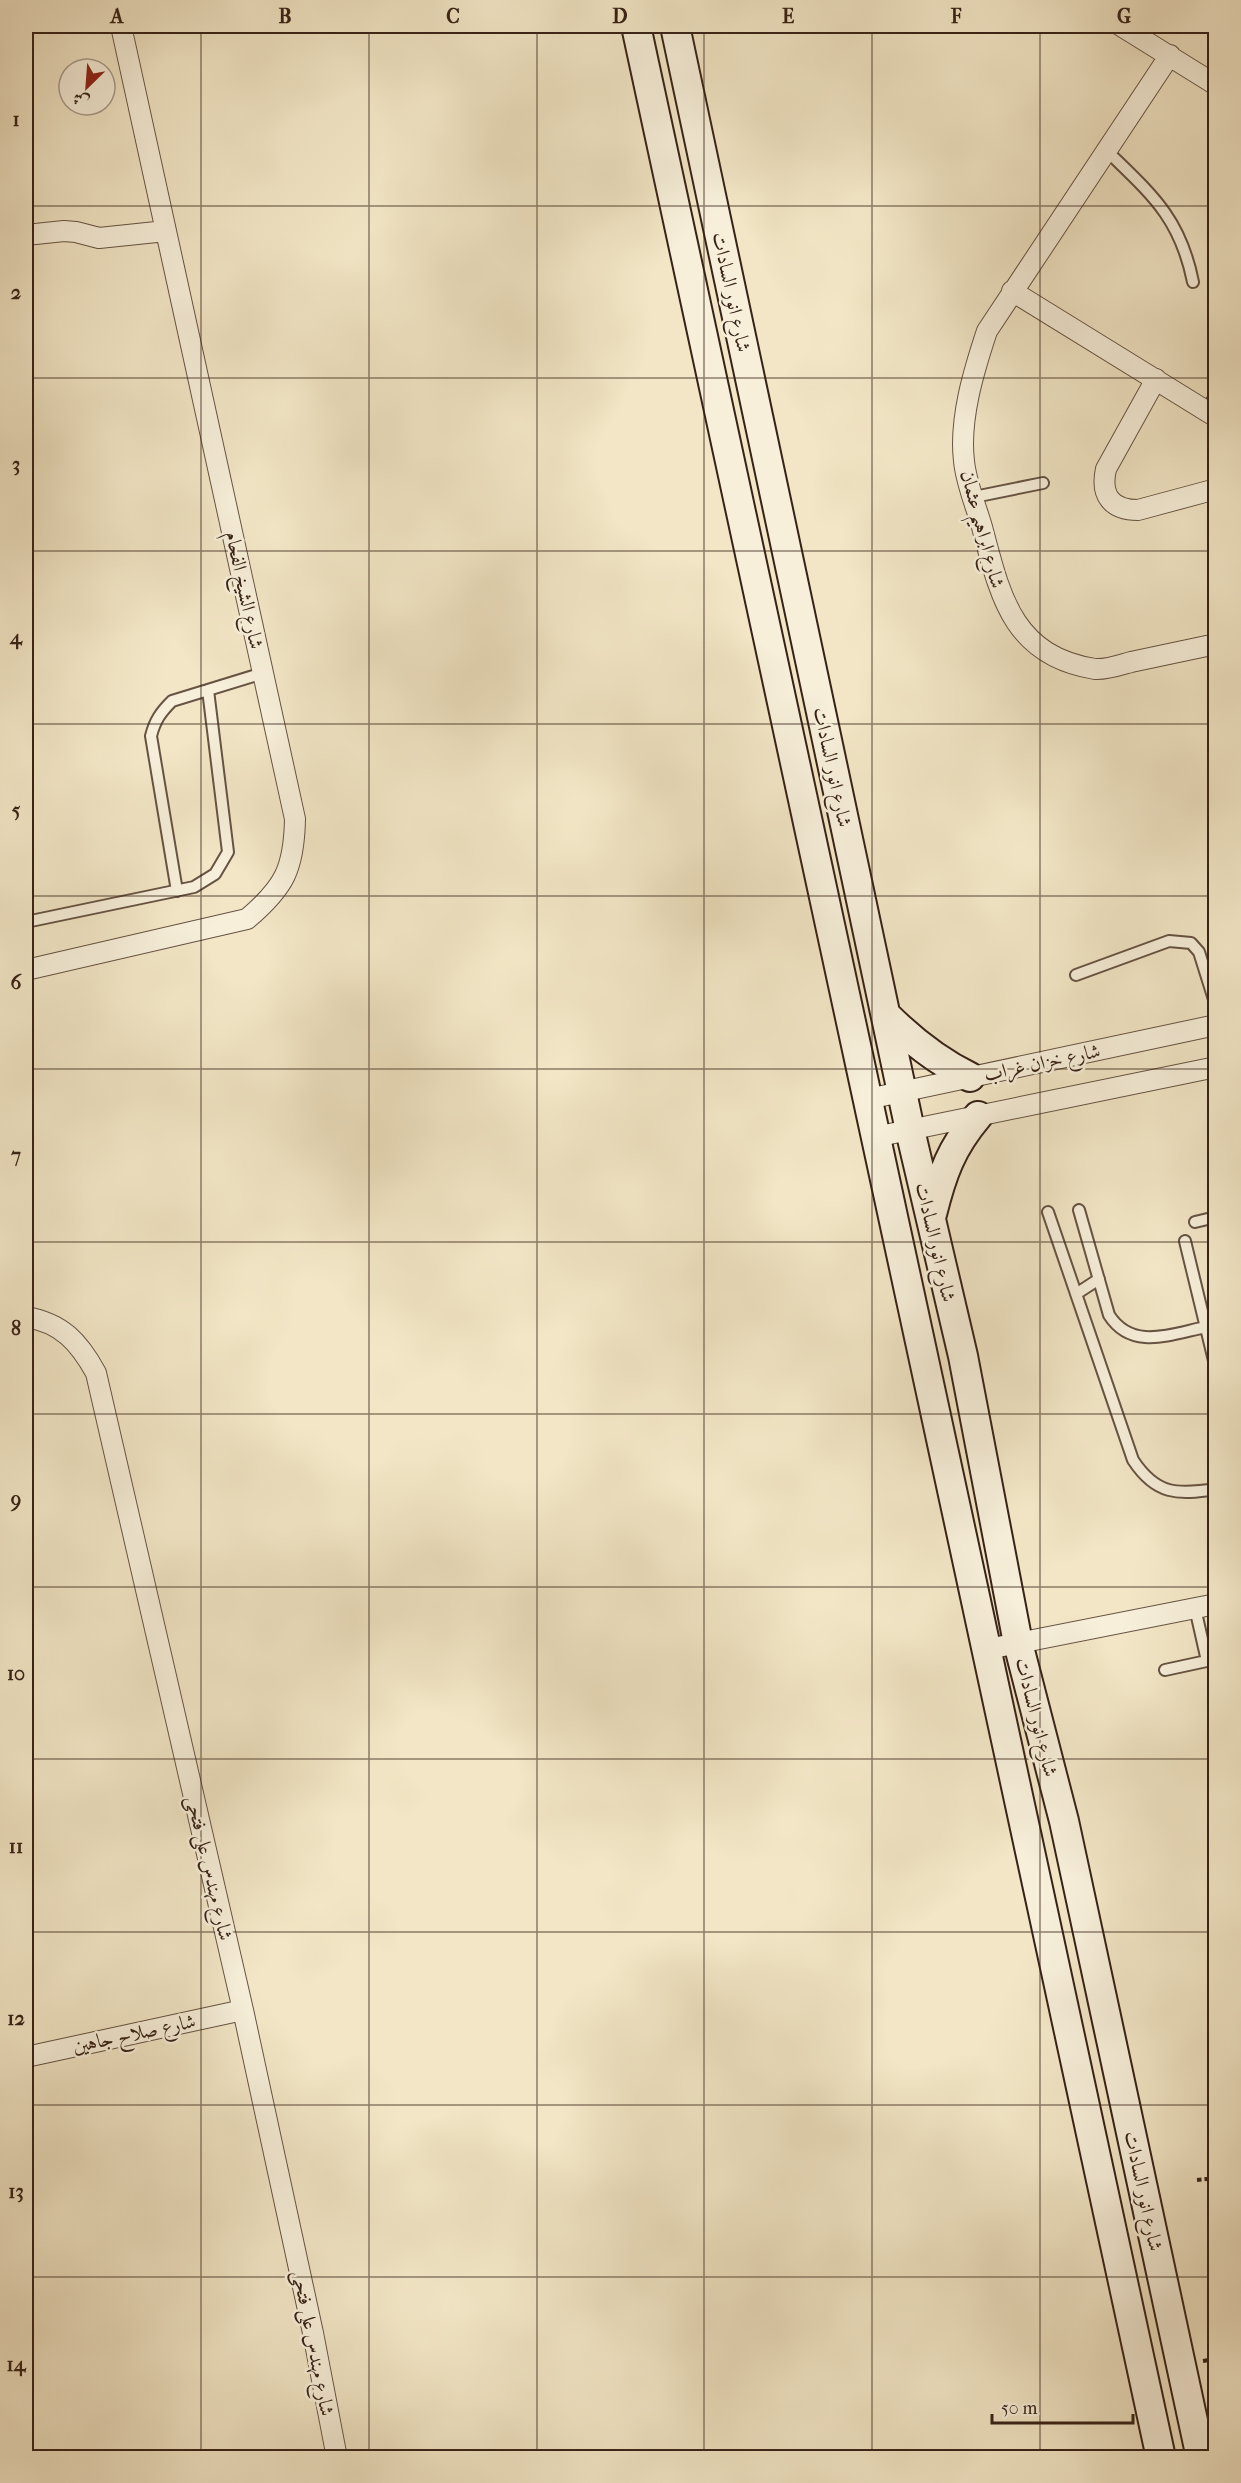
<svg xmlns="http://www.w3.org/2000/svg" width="1241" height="2483" font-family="'IM FELL French Canon',Amiri,serif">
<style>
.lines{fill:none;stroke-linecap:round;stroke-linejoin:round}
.lane-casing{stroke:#665343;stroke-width:14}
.street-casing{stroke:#665343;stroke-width:22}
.secondary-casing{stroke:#372217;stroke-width:32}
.path{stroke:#372217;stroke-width:4;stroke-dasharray:4.5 3;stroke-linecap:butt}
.lane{stroke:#f7efda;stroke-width:10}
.street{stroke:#f7efda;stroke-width:20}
.secondary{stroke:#f7efda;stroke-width:28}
.grid{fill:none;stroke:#372217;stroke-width:1.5;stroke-opacity:0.55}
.labels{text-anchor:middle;stroke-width:5;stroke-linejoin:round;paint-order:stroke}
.street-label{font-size:20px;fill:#372217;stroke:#f7efda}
.neatline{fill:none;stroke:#372217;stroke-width:2}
.grid-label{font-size:20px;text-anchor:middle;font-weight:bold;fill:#372217}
</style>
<rect width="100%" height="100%" fill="#f2e6c6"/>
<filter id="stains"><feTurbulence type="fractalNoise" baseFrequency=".00333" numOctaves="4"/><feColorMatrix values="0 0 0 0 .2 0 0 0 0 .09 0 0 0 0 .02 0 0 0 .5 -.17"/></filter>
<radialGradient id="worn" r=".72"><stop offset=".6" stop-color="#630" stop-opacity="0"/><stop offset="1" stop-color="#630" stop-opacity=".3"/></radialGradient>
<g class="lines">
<g class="lane-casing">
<path id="lane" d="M1106,150C1151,194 1180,217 1193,282
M1205,410L1216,396
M974,497L1043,483
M177,891L151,736C155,720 161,712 172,701L263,673
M26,922L194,887L215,874L228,852L208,690
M1076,975L1169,941L1191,943L1199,952L1216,1006
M1079,1210L1109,1315C1132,1351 1171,1334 1206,1327
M1048,1212L1133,1460C1156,1495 1177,1495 1216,1489
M1195,1222L1216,1217
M1185,1241L1216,1369
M1076,1294L1099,1279
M1195,1608L1207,1661
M1165,1670L1216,1659"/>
</g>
<g class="street-casing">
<path id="street" d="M1121,26L1216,85
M1170,55L987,331C974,370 959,419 964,461C966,483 976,506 982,527C1000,595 1012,656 1095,669C1106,670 1120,665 1131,662C1159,656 1187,650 1216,644
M26,235L64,231L76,232L99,238L166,231
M1012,291L1216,417
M1156,379L1106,469C1100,496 1112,510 1138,510L1216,489
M26,970L247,919C285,887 294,868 295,819L121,26
M868,1099L1216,1025
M875,1137L1216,1067
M26,1317C62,1323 79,1342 96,1373L243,2010L313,2333L337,2458
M988,1649L1216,1604
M26,2057L243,2010"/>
</g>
<g class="secondary-casing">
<path id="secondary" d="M636,26L1161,2458
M675,26L910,1130L963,1356L1018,1643L1064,1821L1201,2458
M886,1015C912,1041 937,1061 970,1077
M932,1214C942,1174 951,1148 978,1116"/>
</g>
<path class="path" d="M1197,2180L1216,2178
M1212,2286L1216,2301
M1203,2361L1216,2359"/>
<use href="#lane" class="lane"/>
<use href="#street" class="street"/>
<use href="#secondary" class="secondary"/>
</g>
<path class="grid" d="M201,26V2458M369,26V2458M537,26V2458M704,26V2458M872,26V2458M1040,26V2458M26,206H1216M26,378H1216M26,551H1216M26,724H1216M26,896H1216M26,1069H1216M26,1242H1216M26,1414H1216M26,1587H1216M26,1759H1216M26,1932H1216M26,2105H1216M26,2277H1216"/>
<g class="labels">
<g class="street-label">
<text transform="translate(732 292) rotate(78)" y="7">شارع انور السادات</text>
<text transform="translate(983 529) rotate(75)" y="7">شارع ابراهيم عثمان</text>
<text transform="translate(245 590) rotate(78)" y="7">شارع الشيخ الفحام</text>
<text transform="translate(833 767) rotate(78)" y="7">شارع انور السادات</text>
<text transform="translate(1042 1062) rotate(-12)" y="7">شارع خزان غراب</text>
<text transform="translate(936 1242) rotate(77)" y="7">شارع انور السادات</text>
<text transform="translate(1037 1717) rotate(76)" y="7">شارع انور السادات</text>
<text transform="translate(210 1868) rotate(77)" y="7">شارع مهندس على فتحى</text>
<text transform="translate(134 2033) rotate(-12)" y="7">شارع صلاح جاهين</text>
<text transform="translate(1144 2191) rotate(78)" y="7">شارع انور السادات</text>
<text transform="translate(314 2343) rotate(79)" y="7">شارع مهندس على فتحى</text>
</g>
</g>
<rect width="1241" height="2483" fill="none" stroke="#f2e6c6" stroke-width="66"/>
<g transform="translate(87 87) rotate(205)"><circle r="28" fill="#f7efda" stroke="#aa9d8c" stroke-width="1.5"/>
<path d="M0-4.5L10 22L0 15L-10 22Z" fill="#8f2418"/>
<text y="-9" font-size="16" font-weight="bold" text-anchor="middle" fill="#372217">ش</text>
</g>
<path d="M992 2414v9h141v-9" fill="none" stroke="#372217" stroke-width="3"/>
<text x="1001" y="2414" font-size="18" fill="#372217" stroke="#f7efda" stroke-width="4.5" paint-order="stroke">50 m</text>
<rect x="33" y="33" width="1175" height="2417" class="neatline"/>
<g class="grid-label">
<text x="117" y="23">A</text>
<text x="285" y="23">B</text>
<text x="453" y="23">C</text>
<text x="620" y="23">D</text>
<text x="788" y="23">E</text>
<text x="956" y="23">F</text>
<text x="1124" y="23">G</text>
<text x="16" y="126">1</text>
<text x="16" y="299">2</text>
<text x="16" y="471">3</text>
<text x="16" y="644">4</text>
<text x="16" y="817">5</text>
<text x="16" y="989">6</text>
<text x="16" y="1162">7</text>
<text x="16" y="1335">8</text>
<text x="16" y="1507">9</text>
<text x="16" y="1680">10</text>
<text x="16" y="1853">11</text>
<text x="16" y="2025">12</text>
<text x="16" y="2198">13</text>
<text x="16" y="2371">14</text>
</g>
<rect width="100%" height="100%" filter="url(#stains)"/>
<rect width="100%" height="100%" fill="url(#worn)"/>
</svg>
